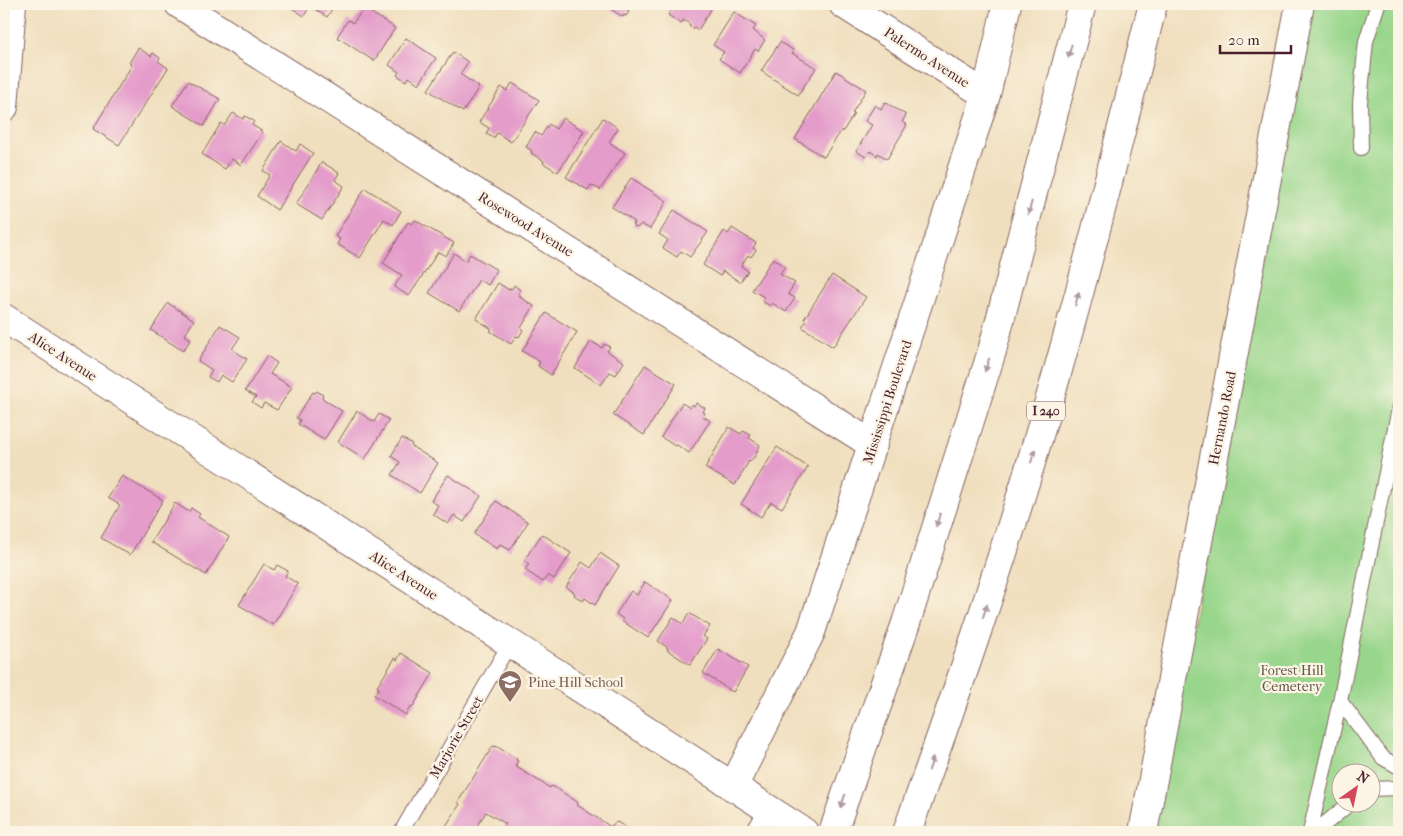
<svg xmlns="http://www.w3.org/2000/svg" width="1403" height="836" font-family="'IM FELL French Canon',serif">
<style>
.green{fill:#98d68b;stroke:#717a5b;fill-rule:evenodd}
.building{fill:#e49cca}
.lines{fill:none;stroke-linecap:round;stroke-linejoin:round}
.service-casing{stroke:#84625e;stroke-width:16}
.minor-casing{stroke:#84625e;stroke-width:30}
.tertiary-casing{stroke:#84625e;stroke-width:30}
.motorway-casing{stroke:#84625e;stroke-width:30}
.service{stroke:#fff;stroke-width:14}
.minor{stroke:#fff;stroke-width:28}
.tertiary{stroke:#fff;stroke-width:28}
.motorway{stroke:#fff;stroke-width:28}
.oneway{fill:#ae9aa0}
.labels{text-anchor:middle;stroke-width:4.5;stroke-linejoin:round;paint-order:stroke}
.shield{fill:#fcf5e5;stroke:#7f5f63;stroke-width:1}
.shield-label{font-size:12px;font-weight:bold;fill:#4a1f2b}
.street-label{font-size:14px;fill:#4a1f2b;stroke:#fcf5e5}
.park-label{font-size:14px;fill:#615648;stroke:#fcf5e5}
.education-label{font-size:14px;fill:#785e54;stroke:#fcf5e5;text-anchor:start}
</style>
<rect width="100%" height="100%" fill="#fcf5e5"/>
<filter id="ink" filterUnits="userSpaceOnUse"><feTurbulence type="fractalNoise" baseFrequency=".02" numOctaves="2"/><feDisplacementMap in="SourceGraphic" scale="10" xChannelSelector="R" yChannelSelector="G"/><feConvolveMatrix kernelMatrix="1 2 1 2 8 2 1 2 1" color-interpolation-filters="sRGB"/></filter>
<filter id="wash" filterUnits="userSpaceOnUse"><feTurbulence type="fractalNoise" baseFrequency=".0096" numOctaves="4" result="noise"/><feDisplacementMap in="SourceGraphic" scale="20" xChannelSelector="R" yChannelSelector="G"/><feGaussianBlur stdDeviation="1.12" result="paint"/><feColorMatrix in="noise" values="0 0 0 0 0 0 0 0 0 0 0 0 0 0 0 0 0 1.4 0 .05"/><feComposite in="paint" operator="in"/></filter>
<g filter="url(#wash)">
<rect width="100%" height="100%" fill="#f0dfbe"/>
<path class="green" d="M1311,4H1399V832H1153ZM1340,774H1370V804H1340Z"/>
<g id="blocks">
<path class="building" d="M294,4H335L327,17L310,6L304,16L292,8Z
M612,4H631L627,11L629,12L626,16L624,15L623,17L609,8Z
M675,4H710L713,6L698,30L694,27L693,29L689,26L690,24L683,20L681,24L668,15Z
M364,8L395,28L374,61L337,37L348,20L353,23Z
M734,12L756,26L753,30L765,40L758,51L755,49L740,73L719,59L724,52L713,45Z
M406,38L436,58L419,84L409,77L406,81L397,75L399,72L389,65Z
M780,42L793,50L792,53L816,68L798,95L761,71Z
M138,48L151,56L153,53L160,58L158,61L168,68L119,145L93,129L132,65L129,63Z
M453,52L468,62L460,74L479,87L463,112L428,90Z
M836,71L866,90L852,113L854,114L843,131H841L824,157L795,139Z
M188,81L220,99L204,126L172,106Z
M512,83L539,100L511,142L497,133L494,138L486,134L489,128L479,122L501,87L507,91Z
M885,102L906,115L902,122L907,125L887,159L878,153L877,156L870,151L866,157L856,151L872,125L865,121L875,105L881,109Z
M233,113L243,119L245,116L254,121L252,125L263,132L241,165L232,159L225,169L202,154L221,123L225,125Z
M563,118L584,131L558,172L543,163L544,161L531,153L532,151L526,147L535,132L541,136L549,124L556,129Z
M603,118L618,128L609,142L625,153L600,190L591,185L588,190L566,177Z
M281,141L296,151L300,144L313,153L277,210L257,196L270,175L263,171Z
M322,162L339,173L335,180L344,186L322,220L296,204Z
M631,178L667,201L650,229L641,224L637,228L632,225L635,222L612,207Z
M365,188L401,211L393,225L384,219L360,258L337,244L340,239L335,236Z
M674,210L708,232L690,257L681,251L677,257L663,248L668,240L659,234Z
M415,220L454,243L446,256L438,252L409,296L394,287L402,275L383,263L408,222L412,224Z
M732,228L756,243L753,248L756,250L751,257L748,255L741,266L748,271L740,282L723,271L720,276L703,265L724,231L728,234Z
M454,253L466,261L470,254L497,270L488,285L479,280L459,311L429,293Z
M773,258L785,266L780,274L795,283L788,294L795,298L786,312L772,303L770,306L762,301L764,297L752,290Z
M832,275L866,297L833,347L802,327L806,321L804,319Z
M498,283L509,290L510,288L512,289L514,285L520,290L518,295L521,296L520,297L534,306L521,328L523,330L519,337L516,336L511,344L490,331L492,329L476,319Z
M168,303L194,320L185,335L191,339L183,351L151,330Z
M546,313L577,332L551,375L538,366L540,362L522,351Z
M220,325L240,337L232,349L247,359L232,382L221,375L217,382L208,377L212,370L198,361Z
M591,341L602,348L604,344L610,347L607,351L624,362L616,375L610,372L601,385L575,368Z
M267,356L277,363L270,374L292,387L277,410L264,403L261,408L252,402L256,397L245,391Z
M645,365L676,384L644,435L613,415Z
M317,391L323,395L322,398L342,411L324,440L298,424L300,420L296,418L313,392L315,393Z
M682,403L690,408L692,404L694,406L696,403L705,408L703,412L705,413L703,416L710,421L689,453L677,445L675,446L661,437Z
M357,411L374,422L379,414L389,420L365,459L338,442Z
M729,427L741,434L743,431L751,435L749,438L760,445L755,456L750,462L749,461L735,485L705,468Z
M402,438L412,444L411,446L438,463L420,493L392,475L400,462L391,456Z
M777,447L808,467L782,508L771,502L761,517L741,504Z
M448,475L481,496L464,522L454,515L448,524L433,514L438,505L431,501Z
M122,476L163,500L130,555L101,538L120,505L108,498Z
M496,501L528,522L510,550L500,544L497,549L474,534Z
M175,503L189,512L191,508L200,514L198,517L229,537L206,575L151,542Z
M542,534L571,553L554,579L548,575L543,582L525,570L529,564L524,560Z
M600,553L619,566L595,605L585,598L583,601L574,595L575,593L566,587L582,562L591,568Z
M264,564L274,570L277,565L288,571L285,576L298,584L273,625L239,605Z
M645,582L673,600L648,638L622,621L623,619L616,614L631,591L637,595Z
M689,613L710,626L703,636L707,639L690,665L667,650L668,648L658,641L673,617L683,624Z
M718,649L748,667L733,692L703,673Z
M401,653L433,673L412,708L410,707L406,715L374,695L379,688L377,687L395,658L397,660Z
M493,746L496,747V746L517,759L516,760L518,761L515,766L550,788L551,786L554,787L576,801L578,803L577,805L611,827L615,822L616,823L617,822L634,832H501L506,824L486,812L473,832H442L460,804L458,802Z"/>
</g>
</g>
<g filter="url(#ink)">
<use href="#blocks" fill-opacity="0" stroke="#84625e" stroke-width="1"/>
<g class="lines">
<g class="service-casing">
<path id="service" d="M1361,148L1360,103L1366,41L1378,4
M1340,701L1383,758L1399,767
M1370,789L1399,788
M401,832L510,643
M753,832L767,809
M1310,832L1340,701L1399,408
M1315,832L1349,804"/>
</g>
<g class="minor-casing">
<path id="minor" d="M179,4L873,445
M843,4L986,95
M733,787L811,632L986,95L1007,4"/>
</g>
<g class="tertiary-casing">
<path id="tertiary" d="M4,107L12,4
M4,318L804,832
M1143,832L1300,4"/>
</g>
<g class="motorway-casing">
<path id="motorway" d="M833,832L906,623L992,351L1082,4
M907,832C954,700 1001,567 1040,432C1082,291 1117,147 1153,4"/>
</g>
<use href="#service" class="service"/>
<use href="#minor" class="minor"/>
<use href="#tertiary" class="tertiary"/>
<use href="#motorway" class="motorway"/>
</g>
<defs><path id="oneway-solid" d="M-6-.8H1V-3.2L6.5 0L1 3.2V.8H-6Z" transform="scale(1.25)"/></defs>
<g class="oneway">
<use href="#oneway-solid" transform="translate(1070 51) rotate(104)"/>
<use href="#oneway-solid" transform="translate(1030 208) rotate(105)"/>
<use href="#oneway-solid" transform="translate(1077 299) rotate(-75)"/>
<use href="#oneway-solid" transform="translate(987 365) rotate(108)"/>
<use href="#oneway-solid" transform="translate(1033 456) rotate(-73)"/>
<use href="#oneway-solid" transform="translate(938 520) rotate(107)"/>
<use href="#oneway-solid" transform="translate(985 611) rotate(-71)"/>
<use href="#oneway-solid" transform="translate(931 764) rotate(-71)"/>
<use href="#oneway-solid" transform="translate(843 801) rotate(109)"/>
</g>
</g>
<defs>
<g id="school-pin" transform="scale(1.25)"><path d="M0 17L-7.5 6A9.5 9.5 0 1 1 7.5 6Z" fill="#8d6e63" stroke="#fcf5e5"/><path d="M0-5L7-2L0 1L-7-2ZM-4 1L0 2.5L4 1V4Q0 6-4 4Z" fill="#fff"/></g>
</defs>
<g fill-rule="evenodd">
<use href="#school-pin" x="510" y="682"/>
</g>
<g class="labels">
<rect class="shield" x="1027" y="401.5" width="38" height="19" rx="4"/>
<g class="shield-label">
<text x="1046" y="415">I 240</text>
</g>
<g class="street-label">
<text transform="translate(927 57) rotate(33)" y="5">Palermo Avenue</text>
<text transform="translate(526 224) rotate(32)" y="5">Rosewood Avenue</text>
<text transform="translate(63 356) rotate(33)" y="5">Alice Avenue</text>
<text transform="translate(887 402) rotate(-72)" y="5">Mississippi Boulevard</text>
<text transform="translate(1222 418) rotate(-79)" y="5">Hernando Road</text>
<text transform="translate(404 575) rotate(33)" y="5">Alice Avenue</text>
<text transform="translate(456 737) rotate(-60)" y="5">Marjorie Street</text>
</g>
<g class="park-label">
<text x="1292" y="675">Forest Hill<tspan x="1292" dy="16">Cemetery</tspan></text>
</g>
<g class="education-label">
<text x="528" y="687">Pine Hill School</text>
</g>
</g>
<rect width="1403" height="836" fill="none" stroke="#fcf5e5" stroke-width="20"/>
<g transform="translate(1356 788) rotate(33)"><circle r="24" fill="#fcf5e5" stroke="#b59f9b"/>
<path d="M0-4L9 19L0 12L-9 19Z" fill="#d1495b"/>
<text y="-8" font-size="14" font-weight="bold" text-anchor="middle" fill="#4a1f2b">N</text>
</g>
<path d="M1220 45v8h71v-8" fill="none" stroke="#4a1f2b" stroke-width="2.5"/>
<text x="1228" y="45" font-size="15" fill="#4a1f2b" stroke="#fcf5e5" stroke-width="4" paint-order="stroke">20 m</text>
</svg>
